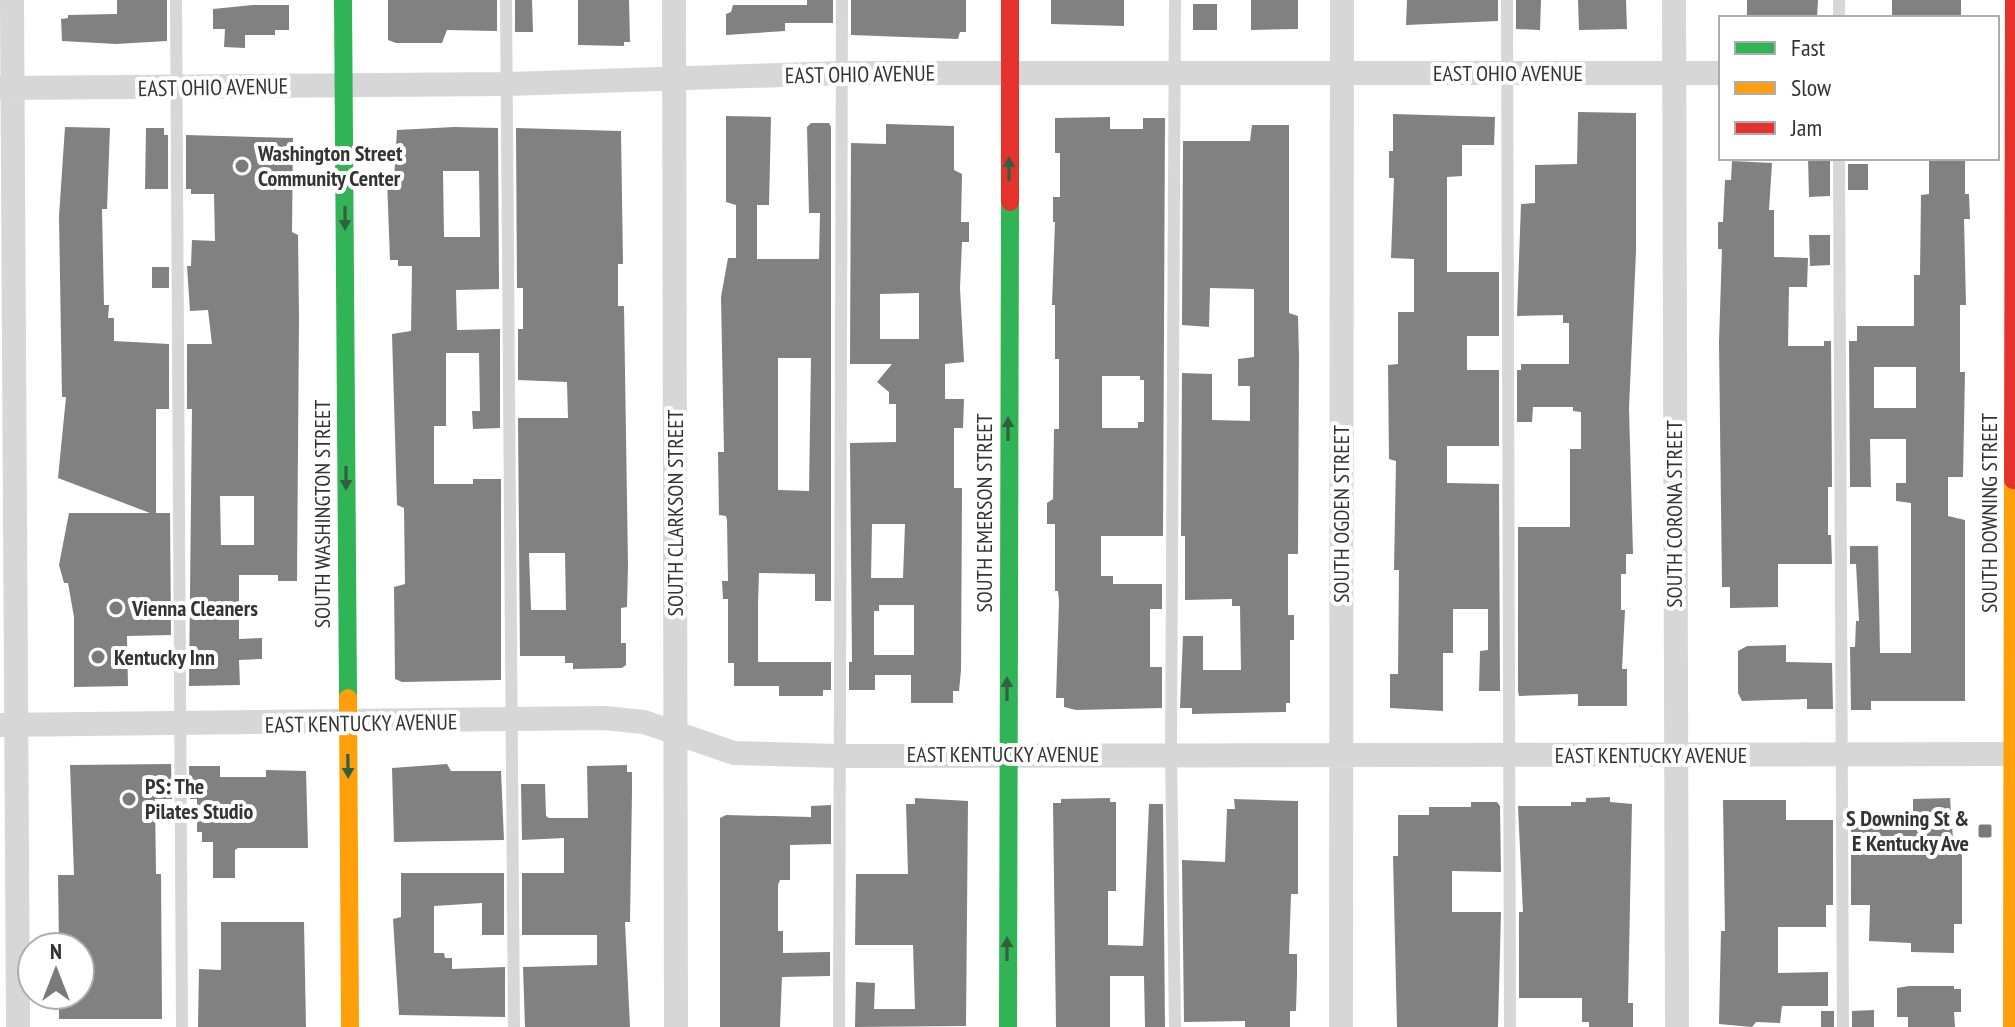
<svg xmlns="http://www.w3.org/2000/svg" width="2015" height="1027" font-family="'PT Sans Narrow',sans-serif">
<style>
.building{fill:#818181;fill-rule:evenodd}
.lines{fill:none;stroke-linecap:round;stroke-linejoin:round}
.lane{stroke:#d7d7d7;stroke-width:12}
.street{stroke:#d7d7d7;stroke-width:24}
.fast{stroke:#30b455;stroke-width:18}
.slow{stroke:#ff9f0a;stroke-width:18}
.jam{stroke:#e5322d;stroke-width:18}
.oneway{fill:#32603f}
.poi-dot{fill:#7a7a7a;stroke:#fff;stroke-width:3}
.labels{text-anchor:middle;stroke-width:8;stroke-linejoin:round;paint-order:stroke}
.street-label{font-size:22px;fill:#333;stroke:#fff}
.poi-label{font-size:22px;font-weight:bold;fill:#333;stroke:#fff;text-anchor:start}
</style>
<rect width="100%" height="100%" fill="#fff"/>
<path class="building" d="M117,0H167V41L116,44L62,41L61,19L68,18V15L117,14Z
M388,0H497V31L447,30L442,43H396L388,40Z
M515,0H532L533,32H515Z
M578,0H629L630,42H624V46L578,45Z
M807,0H833V23H785V31L726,35V14L731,12L733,5H807Z
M851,0H966V32H960L958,39L851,35Z
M1051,0H1124V26L1051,24Z
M1251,0H1298V29L1251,30Z
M1407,0H1498V21L1406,25Z
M1516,0H1541L1540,30L1516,29Z
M1578,0H1626L1627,29L1579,30Z
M1747,0H1818L1817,18H1747Z
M1892,0H1961V18H1892Z
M1193,4H1217V30H1193Z
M253,5H289V30H275V35H245V48L224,47L225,29H213V9Z
M1578,112L1636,113V252L1629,408L1633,554H1626V574H1621V610H1625L1622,669H1627V706H1578V694L1519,696L1518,691V527H1570V449H1581V412L1573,411V407H1533L1532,422H1517V370H1521V364H1569V323H1563V315L1517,316L1521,204L1535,203V165L1577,164Z
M1393,114L1495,117L1494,145H1462V176L1447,177V272H1499V336H1467V370H1499V446H1447V483L1499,484L1500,691H1479L1480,651L1488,650V609H1453V653H1443V711L1390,708V674H1398L1399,570H1394L1396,461L1389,459L1388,365L1398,364V312H1414V259L1391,258L1394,178H1389V151H1393Z
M726,116L771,117L769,205H757V259H819L820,213H809L807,127L811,123H829L831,127V601H815V574L759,573L758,604V662H831V690H823V696H779V686H734V663H728V599H723L722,581H728L727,520L726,516L719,515L718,452H724L721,297L728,258H736V205L726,202ZM778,358H811L809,491L778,490Z
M1110,117V129H1143V118H1165L1163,536H1101V576H1113V584H1162V609H1150V667H1162V708L1076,710L1064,707V698H1056L1059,602L1058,591H1055V524H1047V503L1053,499L1054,429H1059V359H1055V305H1052L1055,222H1053V197H1060V153H1055V118ZM1102,376H1140V380H1144V422H1138V428H1102Z
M886,124L954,126V170L962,174L961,222H969V242H962L960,288L964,362L945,364V399H964L963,428H954V488H962L961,670L959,691H953V703H911V675H875V690H849V662H852L850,443L896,442V404H889V392L877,382L892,364H850L851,143L886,144ZM919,293V339H880V294ZM872,524H905L903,578H871ZM879,605H914V655H874V611H879Z
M1252,125H1289V313L1298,316L1299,358L1298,554H1288V615H1294V640H1290V703H1286V712L1192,714V708H1180L1183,636H1203V670H1241L1240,606H1232V599L1185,600V536H1181L1182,373L1212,374V420L1250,421V386H1238V359L1254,357V289L1210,288L1209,327L1182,325L1183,141H1250Z
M65,127L110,128L107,209H102L104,305H109L108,318H114V341L169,344V409H156V513H170L171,635L127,636L128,686L74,687V617L68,583H64L59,565L69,513H150L58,478L66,397H62L59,216Z
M454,127L498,128L499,289L456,290L457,330L500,329V428L473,429L472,411H480L479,353H446V426H434V484H473V479H501V680L402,682L395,679L394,587L405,584L404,508L397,505L392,334L411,331L412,266H398V260H390L387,179H394L397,130ZM443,171H479L480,237H444Z
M146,128H164V135H168V189H145Z
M516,128L621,131L623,264H618V306H624L628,565L627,607L621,608V643H626V665L622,668L573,669V663H565V656H520L518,418H568L567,382L518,380V329H523V288H517ZM529,553H565L566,610H531Z
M186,135L293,138L292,232L298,235L299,318L297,581H278V575H239V639L262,638V659L239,660L240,685L189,686L192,409H187V344H212L208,310L190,311L187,266H191L192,240L215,241L214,194H191V189H186ZM220,496H254V545H221Z
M1808,158H1830V196L1809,197Z
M1929,158H1965V194H1969L1970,219H1964L1966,305H1960V372H1965L1963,477H1948V516L1965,520V701H1871V710H1851L1850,647H1855L1856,621H1859L1856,564H1850V546H1878L1880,653H1911V503L1896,501V483H1906V439H1870L1871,487H1850L1849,341H1857V326H1914V275H1920L1921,195L1929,194ZM1874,367H1916V408H1874Z
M1732,161L1772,163L1769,210H1774V257L1808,258L1807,287H1789L1788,346H1824V341H1831L1832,487H1828V535H1831L1832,564H1778V607L1730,608V587H1722L1719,342L1722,249H1718V222H1723L1725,180H1731Z
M1848,164H1868V190H1848Z
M1809,235H1830V265L1810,266Z
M152,267H169V288H152Z
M1786,645V662L1832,663L1833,709H1807V699L1742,701L1738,693V651L1747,646Z
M171,764L172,799H155L156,874H161L162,1019H59V995H80V947H59L58,875H74L70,765Z
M447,764L451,771H501L504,840L394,842L392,768Z
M627,765V772H632V791L630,922H625L630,1027H525L523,967L597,965V935H522V873H564V838L522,840L521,784H545L546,816L549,818H588L587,766Z
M189,766H220V777H266V770L306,771L308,848H238L235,850V878H213V842H202V832H197V799H190Z
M1610,797V802L1632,804L1628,1003H1633V1027H1589V1022H1582V998H1519V912H1523L1518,806H1571V802H1586V798Z
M915,798L968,801L966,1026L855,1027L856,982L875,983L874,1009H915L913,945H855L856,874H908L906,804H915Z
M1110,798V802H1116V891H1108V945L1143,946L1149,804H1163L1165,1027H1145L1144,976H1110V1027H1056L1053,803H1061V799Z
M1950,798L1954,853H1962V924H1954V953L1911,952V943L1869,941L1870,905H1851V820L1913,817V799Z
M1234,799L1298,801V894H1291L1289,954H1297V977L1296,1011H1290V1027H1245V1021L1184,1022L1182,860L1225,862L1227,809H1235Z
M1723,800H1786V820H1833V905H1826V927H1778V973L1828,972V1006H1782L1780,1023L1756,1022L1752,1027L1719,1024L1721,931H1725Z
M1471,802H1497L1500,806L1501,872L1452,871V912H1501L1498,1027H1397L1393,856H1398V815H1429V807H1471Z
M831,805V844L790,845V880H780L778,885V931H783V953L830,952V976L782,977L780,1027H720V818L726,815L811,817V806Z
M401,873H504V935H482V903L434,906V953H444L445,958H452V969L505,967V1017L399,1015L393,919L401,917Z
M221,922H304L306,1027H198L199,969L221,970Z
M1909,986H1954V989H1961V1012H1954L1955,1027H1908V1017H1897V988Z
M1874,1010V1027H1852V1011Z
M1821,1011H1834V1027H1821Z"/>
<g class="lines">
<path class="lane" d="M176,0L182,1027
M506,0L514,1027
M1507,0L1510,1027
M1839,18V0
M1839,158L1843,1027
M839,1027L842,0
M1175,1027L1171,754L1175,0"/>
<path class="street" d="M12,0L18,1027
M674,0L676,1027
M1674,0L1677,1027
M0,88L506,84L842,73H1721
M0,725L604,718L644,722L734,753L840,756L2012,754
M1341,1027L1342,0"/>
<path class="fast" d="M343,0L348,698
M1008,1027L1010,202"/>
<path class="slow" d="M348,698L350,1027
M2012,1027L2013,480"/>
<path class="jam" d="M1010,202V0
M2013,480L2014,0"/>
</g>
<defs><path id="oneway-solid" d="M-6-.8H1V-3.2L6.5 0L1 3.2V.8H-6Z" transform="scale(2)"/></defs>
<g class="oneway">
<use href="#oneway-solid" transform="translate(1009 169) rotate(-90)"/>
<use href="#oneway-solid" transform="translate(345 218) rotate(90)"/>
<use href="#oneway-solid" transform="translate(1008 429) rotate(-90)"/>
<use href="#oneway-solid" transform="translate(346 478) rotate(90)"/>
<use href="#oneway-solid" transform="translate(1007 689) rotate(-90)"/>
<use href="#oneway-solid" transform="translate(348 766) rotate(89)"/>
<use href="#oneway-solid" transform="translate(1007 949) rotate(-90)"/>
</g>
<g class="poi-dot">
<circle cx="242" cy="166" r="8"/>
<circle cx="116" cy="608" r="8"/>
<circle cx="98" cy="657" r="8"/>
<circle cx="129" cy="799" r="8"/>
<rect x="1977" y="823" width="16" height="16" rx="4"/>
</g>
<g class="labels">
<g class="street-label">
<text x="1508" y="81">EAST OHIO AVENUE</text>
<text transform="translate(860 74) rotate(-1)" y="8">EAST OHIO AVENUE</text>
<text transform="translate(213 87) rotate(-1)" y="8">EAST OHIO AVENUE</text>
<text transform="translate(675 513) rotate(-90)" y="8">SOUTH CLARKSON STREET</text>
<text transform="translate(984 513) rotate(-90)" y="8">SOUTH EMERSON STREET</text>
<text transform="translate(1989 513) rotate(-90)" y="8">SOUTH DOWNING STREET</text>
<text transform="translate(322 514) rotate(-90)" y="8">SOUTH WASHINGTON STREET</text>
<text transform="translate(1341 514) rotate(-90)" y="8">SOUTH OGDEN STREET</text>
<text transform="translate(1674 514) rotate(-90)" y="8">SOUTH CORONA STREET</text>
<text transform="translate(361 723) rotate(-1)" y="8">EAST KENTUCKY AVENUE</text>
<text x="1003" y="762">EAST KENTUCKY AVENUE</text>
<text x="1651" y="763">EAST KENTUCKY AVENUE</text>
</g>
<g class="poi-label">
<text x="258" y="161">Washington Street<tspan x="258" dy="25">Community Center</tspan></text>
<text x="132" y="616">Vienna Cleaners</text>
<text x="114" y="665">Kentucky Inn</text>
<text x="145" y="794">PS: The<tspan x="145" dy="25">Pilates Studio</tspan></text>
<text x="1969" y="826" text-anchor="end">S Downing St &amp;<tspan x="1969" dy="25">E Kentucky Ave</tspan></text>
</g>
</g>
<rect x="1719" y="16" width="280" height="144" fill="#ffffff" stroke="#adadad" stroke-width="2"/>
<rect x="1735" y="42" width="40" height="12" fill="#30b455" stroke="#adadad" stroke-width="2"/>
<text x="1791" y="56" font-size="24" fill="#333333">Fast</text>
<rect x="1735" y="82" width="40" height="12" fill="#ff9f0a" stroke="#adadad" stroke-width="2"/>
<text x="1791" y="96" font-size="24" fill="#333333">Slow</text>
<rect x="1735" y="122" width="40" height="12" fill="#e5322d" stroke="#adadad" stroke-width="2"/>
<text x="1791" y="136" font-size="24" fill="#333333">Jam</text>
<g transform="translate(56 971)"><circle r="38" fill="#ffffff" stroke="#adadad" stroke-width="2"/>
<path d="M0-6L14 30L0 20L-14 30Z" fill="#7a7a7a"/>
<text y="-12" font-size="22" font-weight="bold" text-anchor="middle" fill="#333333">N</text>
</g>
</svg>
